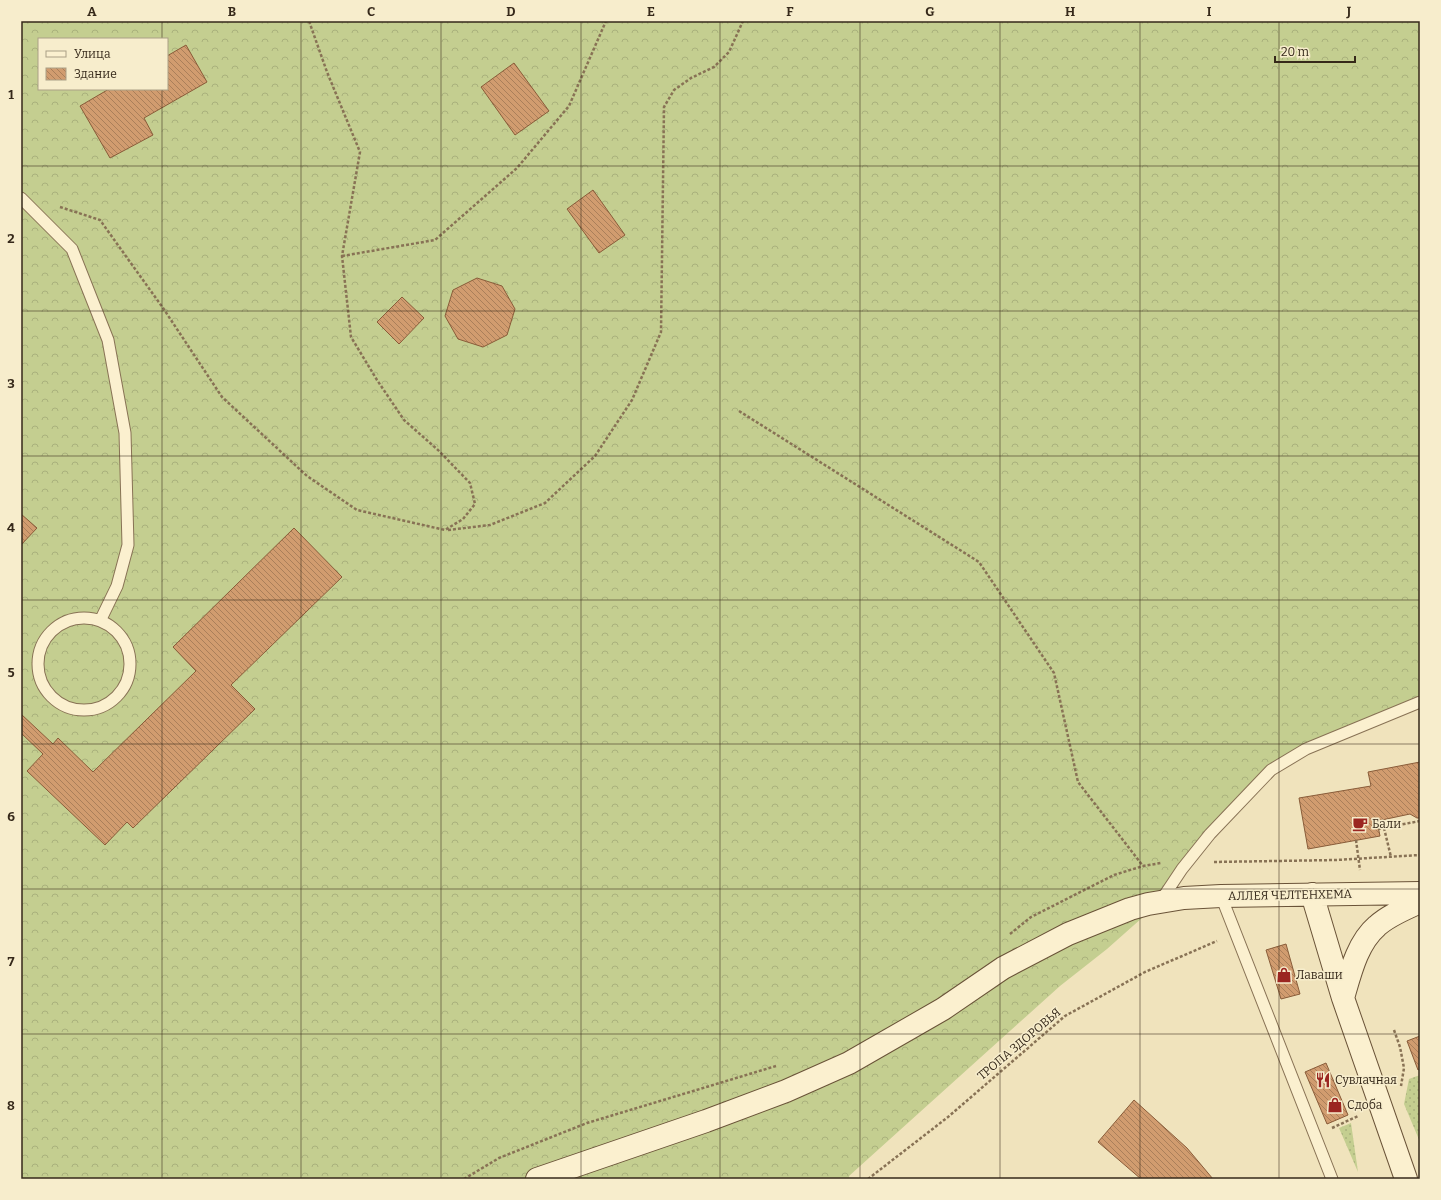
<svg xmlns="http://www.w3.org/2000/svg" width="1441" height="1200" font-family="Bitter,serif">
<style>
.grass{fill:url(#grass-dots)}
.forest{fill:url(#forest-crowns);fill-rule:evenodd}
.building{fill:url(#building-back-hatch);stroke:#895c39}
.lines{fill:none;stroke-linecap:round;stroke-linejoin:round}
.lane-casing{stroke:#887255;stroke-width:13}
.secondary-casing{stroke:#6a5338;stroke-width:24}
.path{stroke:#887255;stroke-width:2.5;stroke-dasharray:3 2;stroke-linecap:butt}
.lane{stroke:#fbf0cf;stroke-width:11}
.secondary{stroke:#fbf0cf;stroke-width:22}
.grid{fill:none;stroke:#36291a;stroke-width:1;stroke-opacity:0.55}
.labels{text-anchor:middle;stroke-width:3;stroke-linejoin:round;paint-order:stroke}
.poi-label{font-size:12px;fill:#36291a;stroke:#f7edcc;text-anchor:start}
.street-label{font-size:12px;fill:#36291a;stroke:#f7edcc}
.neatline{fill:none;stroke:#36291a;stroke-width:1.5}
.grid-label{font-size:13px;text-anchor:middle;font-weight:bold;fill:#36291a}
</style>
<defs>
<pattern id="grass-dots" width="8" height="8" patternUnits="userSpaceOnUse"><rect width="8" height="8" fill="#c4ce90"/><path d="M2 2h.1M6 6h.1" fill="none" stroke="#a9b17c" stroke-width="1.8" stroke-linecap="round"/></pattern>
<pattern id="forest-crowns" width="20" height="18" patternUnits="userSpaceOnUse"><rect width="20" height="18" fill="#c4ce90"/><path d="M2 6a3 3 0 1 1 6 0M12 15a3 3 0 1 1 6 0" fill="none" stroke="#a9b17c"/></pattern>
<pattern id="building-back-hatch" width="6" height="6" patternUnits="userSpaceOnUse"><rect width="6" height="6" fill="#d19c6f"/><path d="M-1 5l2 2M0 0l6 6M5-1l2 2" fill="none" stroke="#aa7f5a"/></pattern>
</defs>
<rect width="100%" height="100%" fill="#f0e3bc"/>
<path class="grass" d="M1420,1075V1142L1404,1104L1409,1079Z
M1351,1123L1358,1172L1339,1128Z"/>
<path class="forest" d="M21,21H1420V702L1271,770L1160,902L1107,949L1060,986L849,1176L850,1179H21ZM39,39H167V89H39Z"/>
<path class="building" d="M186,45L207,82L144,118L153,135L110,158L80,106L109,89H167V56Z
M514,63L549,111L515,135L481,87Z
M593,190L625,235L599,253L567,209Z
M477,278L502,286L515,309L507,335L483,347L458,339L445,316L453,290Z
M402,297L424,318L399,344L377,322Z
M21,514L37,528L21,545Z
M294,528L342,577L231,685L255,709L133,828L127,822L105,845L27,771L43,754L21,733V714L53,744L58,738L93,772L196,671L173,647Z
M1420,762V818H1417L1410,814L1377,821L1380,836L1308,849L1299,798L1371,786L1368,772Z
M1286,944L1300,994L1281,999L1266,950Z
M1420,1036V1069L1418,1070L1407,1041Z
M1326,1063L1348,1115L1327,1124L1305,1072Z
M1134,1100L1187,1148L1213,1179H1141L1098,1142Z"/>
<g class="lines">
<g class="lane-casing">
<path id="lane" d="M21,198L72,249L108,340L125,433L128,545L117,586L101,619
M38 664a46 46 0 1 1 92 0a46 46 0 1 1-92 0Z
M1221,896L1332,1179
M1160,902L1182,869L1210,834L1271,770L1306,749L1420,702"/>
</g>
<g class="secondary-casing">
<path id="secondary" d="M1312,894L1343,998L1406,1179
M1343,998C1350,974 1357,943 1377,926C1389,915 1405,909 1420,902
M537,1179L706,1121L786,1091L849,1063L943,1009L1003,968L1068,934L1130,909L1148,904L1184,898L1221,896L1420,893"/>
</g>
<path class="path" d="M60,207L100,220L163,308L222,397L307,476L357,510L445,530L463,519L475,504L470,483L438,450L404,420L377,380L351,337L342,256L360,152L327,72L309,21
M342,256L435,240L517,168L569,106L606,21
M739,411L979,562L1054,673L1078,782L1143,866
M448,530L490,525L545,503L595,456L632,400L661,332L664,107L674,90L691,78L714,67L729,52L743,21
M1384,828L1391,857
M1378,829L1420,821
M1356,840L1360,870
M1214,862L1336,860L1420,855
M1010,934L1031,917L1114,875L1143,866L1161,863
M1394,1030L1400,1047L1404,1068L1401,1086
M1332,1128L1358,1116
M464,1179L499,1158L587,1123L776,1066
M868,1179L948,1117L1065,1016L1145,972L1217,941"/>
<use href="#lane" class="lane"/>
<use href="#secondary" class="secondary"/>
</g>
<path class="grid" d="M162,21V39M301,21V1179M441,21V1179M581,21V1179M720,21V1179M860,21V1179M1000,21V1179M1140,21V1179M1279,21V1179M162,89V1179M21,166H1420M21,311H1420M21,456H1420M21,600H1420M21,744H1420M21,889H1420M21,1034H1420"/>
<defs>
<g id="cafe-bare" transform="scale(1.2)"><path d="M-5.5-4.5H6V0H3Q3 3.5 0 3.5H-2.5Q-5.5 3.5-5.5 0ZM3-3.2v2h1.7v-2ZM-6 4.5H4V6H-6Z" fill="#9b2621" stroke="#f7edcc" stroke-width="2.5" paint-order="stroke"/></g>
<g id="shop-bare" transform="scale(1.2)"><path d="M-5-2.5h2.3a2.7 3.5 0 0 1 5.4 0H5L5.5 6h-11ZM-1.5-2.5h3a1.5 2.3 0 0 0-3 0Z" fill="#9b2621" stroke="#f7edcc" stroke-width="2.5" paint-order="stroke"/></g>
<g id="restaurant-bare" transform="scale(1.2)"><path d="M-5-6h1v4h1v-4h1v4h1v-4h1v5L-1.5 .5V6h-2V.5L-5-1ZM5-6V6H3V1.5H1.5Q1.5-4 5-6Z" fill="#9b2621" stroke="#f7edcc" stroke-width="2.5" paint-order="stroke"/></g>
</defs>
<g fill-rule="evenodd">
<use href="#cafe-bare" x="1360" y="824"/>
<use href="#shop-bare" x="1284" y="975"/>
<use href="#restaurant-bare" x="1323" y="1080"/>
<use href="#shop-bare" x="1335" y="1105"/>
</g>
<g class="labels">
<g class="poi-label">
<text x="1372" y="828">Бали</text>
<text x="1296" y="979">Лаваши</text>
<text x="1335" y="1084">Сувлачная</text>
<text x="1347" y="1109">Сдоба</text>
</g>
<g class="street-label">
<text transform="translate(1290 895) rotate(-1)" y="4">АЛЛЕЯ ЧЕЛТЕНХЕМА</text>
<text transform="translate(1019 1044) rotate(-40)" y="4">ТРОПА ЗДОРОВЬЯ</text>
</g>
</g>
<rect width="1441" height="1200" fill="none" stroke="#f7edcc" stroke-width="44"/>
<rect x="38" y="38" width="130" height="52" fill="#f7edcc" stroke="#aa9f85"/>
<rect x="46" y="51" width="20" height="6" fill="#fbf0cf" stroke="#aa9f85"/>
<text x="74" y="58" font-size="12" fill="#36291a">Улица</text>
<rect x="46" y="68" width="20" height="12" fill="url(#building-back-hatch)" stroke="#aa9f85"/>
<text x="74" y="78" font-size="12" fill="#36291a">Здание</text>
<path d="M1275 56v6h80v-6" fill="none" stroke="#36291a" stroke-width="2"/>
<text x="1281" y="56" font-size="12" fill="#36291a" stroke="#f7edcc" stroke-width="3" paint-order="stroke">20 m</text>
<rect x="22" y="22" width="1397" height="1156" class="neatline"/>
<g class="grid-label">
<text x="92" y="16">A</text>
<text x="232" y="16">B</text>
<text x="371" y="16">C</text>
<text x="511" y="16">D</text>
<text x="651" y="16">E</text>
<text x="790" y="16">F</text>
<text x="930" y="16">G</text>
<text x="1070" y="16">H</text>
<text x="1209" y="16">I</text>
<text x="1349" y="16">J</text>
<text x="11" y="99">1</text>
<text x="11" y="243">2</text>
<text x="11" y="388">3</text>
<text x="11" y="532">4</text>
<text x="11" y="677">5</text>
<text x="11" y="821">6</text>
<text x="11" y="966">7</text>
<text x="11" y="1110">8</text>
</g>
</svg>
